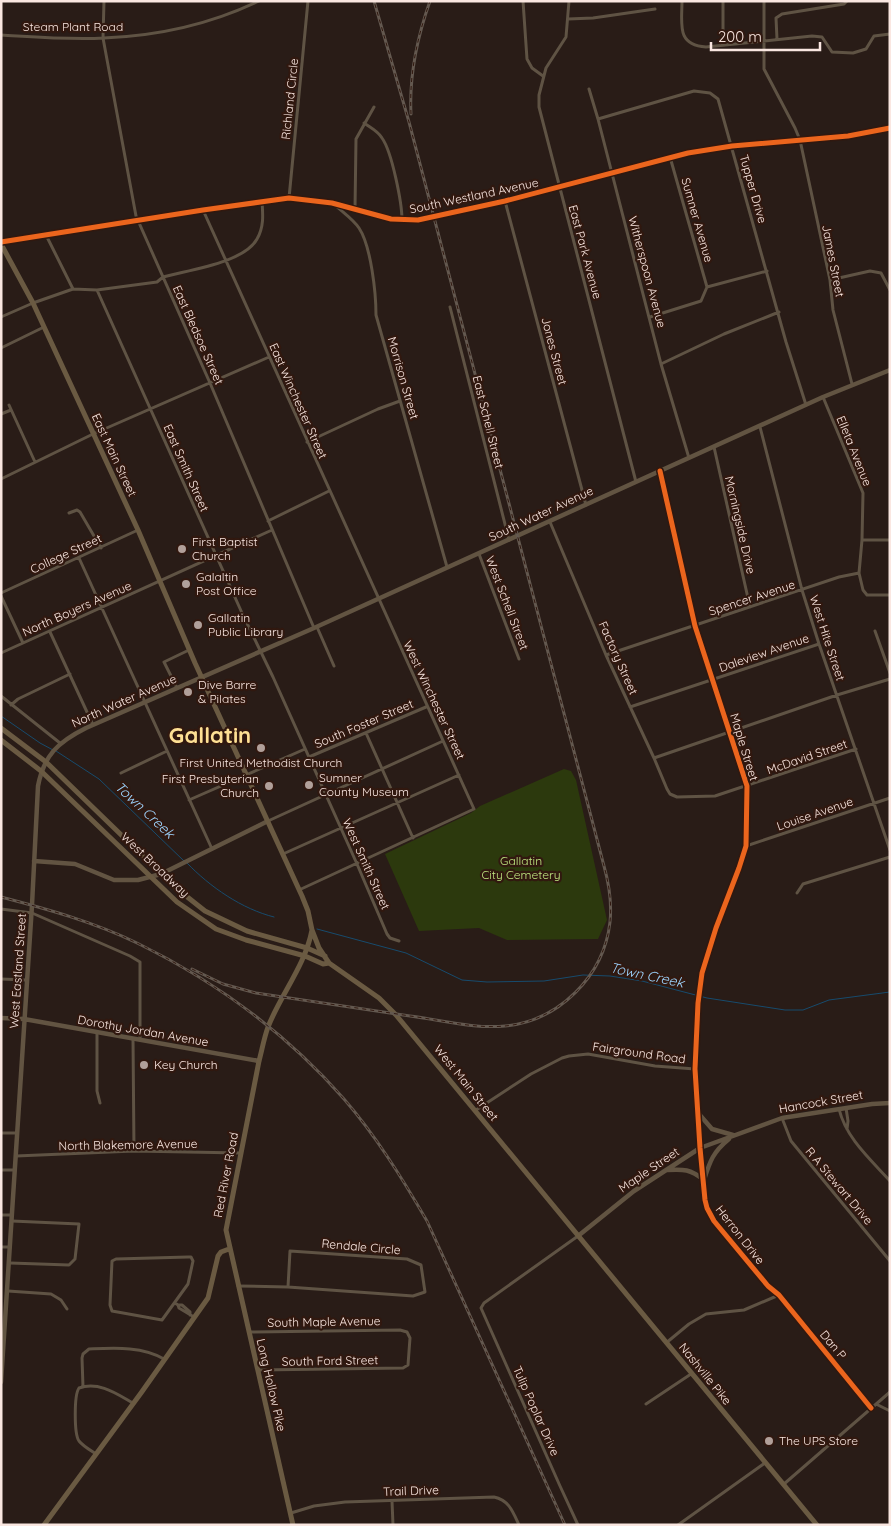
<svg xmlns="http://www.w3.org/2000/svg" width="891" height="1526" font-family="Quicksand,sans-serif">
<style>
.green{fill:#2c390d}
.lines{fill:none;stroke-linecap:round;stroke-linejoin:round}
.stream{stroke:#174b6d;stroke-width:1}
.street{stroke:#5f5344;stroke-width:3}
.secondary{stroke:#625442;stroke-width:4.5}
.primary{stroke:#6a5a42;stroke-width:5}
.rail-casing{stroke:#63584f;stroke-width:3}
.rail{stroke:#31180f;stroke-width:1;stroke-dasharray:4;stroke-linecap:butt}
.street-bridge{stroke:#5f5344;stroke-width:3}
.cycleway-casing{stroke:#31180f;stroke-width:8}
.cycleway{stroke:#eb651d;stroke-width:5}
.poi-dot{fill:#b1a09a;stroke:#31180f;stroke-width:2}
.labels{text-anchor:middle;stroke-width:4.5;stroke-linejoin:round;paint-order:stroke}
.street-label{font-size:12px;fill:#fae7e1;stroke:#31180f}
.poi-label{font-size:12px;fill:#fae7e1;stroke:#31180f;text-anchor:start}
.park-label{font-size:12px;fill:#bfe781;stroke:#31180f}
.water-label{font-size:14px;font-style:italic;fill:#9cd4fe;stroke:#31180f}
.town-label{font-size:22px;font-weight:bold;fill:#fee094;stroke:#31180f}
</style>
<rect width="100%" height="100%" fill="#291c17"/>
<path class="green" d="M564,769L571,771L576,780L607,920L598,939L507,940L479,928L419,931L385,854L471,813L480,806Z"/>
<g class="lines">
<path class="stream" d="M1,716L40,743L53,750
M56,751L99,779L184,861
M187,863C210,887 242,909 274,917
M317,929L406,953L462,980L487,982L544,981L583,975L610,976L642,981L707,998L785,1010H803L829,1000L890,992"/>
<path class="street" d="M104,1L103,38L136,216L210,383L314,628
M523,1L527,59L532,68L543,76
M569,1L566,37L546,68L539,95V107L636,482
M682,1C682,24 676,45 706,47L812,36L822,37L832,52L853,53L866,49L874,36L890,34
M764,1V69L795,128L800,140L830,280L833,310L852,384
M568,19L593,18L655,9
M1,35C35,37 70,40 104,38C158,36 211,24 259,1
M777,39L776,18L782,14L844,4L847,1
M723,45V1
M589,89L598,119L661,364L689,458
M598,119L694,91L710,93L718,99L786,342L806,405
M364,123C371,128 378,131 382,138C392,152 402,203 402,220
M670,157L707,287
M289,198L308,1
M505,201L586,505
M334,204C341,211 353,219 359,228C371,246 376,293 376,315L447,567
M355,209L356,139L374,107
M203,210L474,809L299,890
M442,214L505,201L670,157L712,148L834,138L890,128
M46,235L73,289
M1,242L203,210L289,198L332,203L402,220L426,218
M830,280L870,271L881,273L890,290
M707,287L767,271
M97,290L242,613L273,677L357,864L387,934L390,938L399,941
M450,307L509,540
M1,317L33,303L73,289L97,290L157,282L163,277C188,270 244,263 257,239C264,227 263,215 262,201
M650,317L701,301L707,287
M1,348L44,327
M661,364L724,334L779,312
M823,397L863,493L862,540L859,573L863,590L867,595H890
M9,405L35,462
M1,414L11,410
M760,427L802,590L819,644L890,850
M307,442L378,409L400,401
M714,447L750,607
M1,479L93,434L269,357
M69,513L77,510L80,512L101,548
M268,521L329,491
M550,522L606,655L654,758L667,789L670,794L677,797L715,796L856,749
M862,540H890
M479,554L519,659
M79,558L212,849
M1,593L138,530
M1,596L23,643
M317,627L334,666
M875,631L890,673
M50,632L93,725
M1,653L272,530
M606,655L839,577L859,573
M177,688L164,662L189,650
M1,696L60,743
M11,705L18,699L70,674
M630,707L819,644
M366,733L413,838
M309,757L426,707
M654,758L837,695L890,679
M121,773L167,751
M189,800L305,749
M268,821L443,741
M746,846L890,798
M283,854L459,775
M797,893L803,884L890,857
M1,909L32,913L130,956L140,962V1040
M1,979L26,980
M97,1032V1091L100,1103
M133,1039L134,1151
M846,1108L848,1121L847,1129
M839,1109C846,1138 870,1159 890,1181
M476,1110L531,1074L562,1058L569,1056L588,1054L655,1066L695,1069
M782,1118L791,1141L890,1261
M1,1133H17
M700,1148L705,1200L710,1215L768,1286L779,1295L871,1408
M16,1156L134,1151L240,1153
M1,1170H15
M1,1215H12
M578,1236L484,1303L481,1308L560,1486L578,1525
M1,1247H10
M290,1251L407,1259L421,1265L425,1292L413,1296L288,1287Z
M188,1257H191L193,1261L188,1284L162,1320L112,1311L110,1305L112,1261L116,1259Z
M10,1263L69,1265L75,1259L79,1224L12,1221
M238,1286L288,1287
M8,1291L51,1294L61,1300L67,1309
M175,1303L178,1305L179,1308L194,1317
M178,1305H182L190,1312V1315
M249,1332L400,1330L407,1332L410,1338L408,1365L403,1368L258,1370
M666,1343L689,1324L706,1314L744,1310L779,1295
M83,1387L82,1358L83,1354L89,1349C114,1348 142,1346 164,1359
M646,1404L691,1374
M876,1404L890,1411
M96,1454C90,1450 83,1446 79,1441C74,1434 74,1395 79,1388C99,1381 117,1394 133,1403
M784,1484L890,1392
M392,1501L393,1525
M291,1513L314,1506L345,1502L494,1497C509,1500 513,1512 519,1525
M678,1525L765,1463"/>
<path class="secondary" d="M660,471L695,626L747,786L746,846L739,868L716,928L702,973L700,989L695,1069L700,1148
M34,861L75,864L114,880H138L161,874L268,821
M1,1018L24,1019L259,1061
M699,1114L712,1129L733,1135
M667,1170C684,1169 690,1169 704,1180C710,1161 713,1152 729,1139
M578,1236L634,1191L700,1148L782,1118L872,1104L890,1103
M1,1382L32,905L38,786C44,755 58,742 86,728L314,628L823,397L890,370"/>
<path class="primary" d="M1,244L33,303L138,530L195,663L302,896L308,911L312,930L319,948L329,963L379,998L396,1015L817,1525
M1,728L46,762L176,888L205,911L247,931L307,948L325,956
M1,740L41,771L177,902L216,929L246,940L305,956L323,964L329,963
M44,1525L141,1393L208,1298L218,1256L221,1252L229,1249
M293,1525L226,1230L259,1061C262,1050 264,1038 268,1027C281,994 305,966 312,930"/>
<g class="rail-casing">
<path id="rail" d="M411,114C409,74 417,38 430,1
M1,897C47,909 94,922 137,943C215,981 287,1034 344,1099C376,1136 402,1178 427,1221L565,1525
M192,969L223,984L256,993C307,1001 359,1008 410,1016C441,1020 474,1029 505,1026C559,1021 604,976 610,922C612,903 609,884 604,866L409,122L374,1"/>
</g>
<use href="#rail" class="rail"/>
<path class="street-bridge" d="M426,218L442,214"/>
<g class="cycleway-casing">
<path id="cycleway" d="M1,242L203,210L289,198L332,203L391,219L418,220L505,201L688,153L732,146L848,136L890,128
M660,471L695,626L747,786L746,846L739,868L716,928L702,973L698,1003L695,1069L700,1148L705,1200L707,1208L714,1221L768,1286L779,1295L871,1408"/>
</g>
<use href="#cycleway" class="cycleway"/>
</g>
<g class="poi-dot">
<circle cx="182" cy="549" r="5"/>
<circle cx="186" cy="584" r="5"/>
<circle cx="198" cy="625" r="5"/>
<circle cx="188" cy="692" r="5"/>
<circle cx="261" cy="748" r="5"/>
<circle cx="309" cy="785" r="5"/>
<circle cx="269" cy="786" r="5"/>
<circle cx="144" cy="1065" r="5"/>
<circle cx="769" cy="1441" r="5"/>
</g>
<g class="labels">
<g class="street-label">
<text x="73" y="31">Steam Plant Road</text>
<text transform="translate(290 99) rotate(-84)" y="4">Richland Circle</text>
<text transform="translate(753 189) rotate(74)" y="4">Tupper Drive</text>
<text transform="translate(474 196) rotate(-12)" y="4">South Westland Avenue</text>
<text transform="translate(697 220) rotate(74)" y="4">Sumner Avenue</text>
<text transform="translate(585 252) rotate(75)" y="4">East Park Avenue</text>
<text transform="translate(833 261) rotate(79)" y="4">James Street</text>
<text transform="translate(647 272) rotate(75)" y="4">Witherspoon Avenue</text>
<text transform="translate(198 335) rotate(66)" y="4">East Bledsoe Street</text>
<text transform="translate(554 351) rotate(75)" y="4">Jones Street</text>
<text transform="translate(403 378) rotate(74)" y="4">Morrison Street</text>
<text transform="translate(298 401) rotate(66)" y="4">East Winchester Street</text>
<text transform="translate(488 422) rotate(76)" y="4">East Schell Street</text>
<text transform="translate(854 451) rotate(68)" y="4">Elleta Avenue</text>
<text transform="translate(114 455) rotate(65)" y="4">East Main Street</text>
<text transform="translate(186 468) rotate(66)" y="4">East Smith Street</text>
<text transform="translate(541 514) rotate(-25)" y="4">South Water Avenue</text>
<text transform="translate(740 525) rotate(77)" y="4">Morningside Drive</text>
<text transform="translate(66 554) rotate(-25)" y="4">College Street</text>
<text transform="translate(752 598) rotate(-18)" y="4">Spencer Avenue</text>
<text transform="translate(507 603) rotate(69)" y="4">West Schell Street</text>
<text transform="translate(77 609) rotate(-24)" y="4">North Boyers Avenue</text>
<text transform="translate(827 638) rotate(72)" y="4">West Hite Street</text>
<text transform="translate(764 653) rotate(-19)" y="4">Daleview Avenue</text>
<text transform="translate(618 658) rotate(66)" y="4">Factory Street</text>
<text transform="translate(434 700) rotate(65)" y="4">West Winchester Street</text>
<text transform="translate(124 701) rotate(-24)" y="4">North Water Avenue</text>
<text transform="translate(364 724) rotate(-23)" y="4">South Foster Street</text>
<text transform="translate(744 747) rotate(73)" y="4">Maple Street</text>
<text transform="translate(807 757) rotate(-19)" y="4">McDavid Street</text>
<text transform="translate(815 814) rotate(-19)" y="4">Louise Avenue</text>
<text transform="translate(366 864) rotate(66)" y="4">West Smith Street</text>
<text transform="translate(155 865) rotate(43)" y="4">West Broadway</text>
<text transform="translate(18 971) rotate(-86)" y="4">West Eastland Street</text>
<text transform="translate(143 1031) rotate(10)" y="4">Dorothy Jordan Avenue</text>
<text transform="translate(639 1053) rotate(8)" y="4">Fairground Road</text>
<text transform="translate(466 1083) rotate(51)" y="4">West Main Street</text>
<text transform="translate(821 1102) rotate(-10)" y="4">Hancock Street</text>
<text transform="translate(128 1145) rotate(-1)" y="4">North Blakemore Avenue</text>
<text transform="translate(649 1170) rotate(-34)" y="4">Maple Street</text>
<text transform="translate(226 1175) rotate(-79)" y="4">Red River Road</text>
<text transform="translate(839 1186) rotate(50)" y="4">R A Stewart Drive</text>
<text transform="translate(740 1235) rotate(52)" y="4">Herron Drive</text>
<text transform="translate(361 1247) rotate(5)" y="4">Rendale Circle</text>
<text transform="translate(324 1322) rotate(-1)" y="4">South Maple Avenue</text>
<text transform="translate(833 1345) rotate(50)" y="4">Dan P</text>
<text transform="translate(330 1361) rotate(-1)" y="4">South Ford Street</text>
<text transform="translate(705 1374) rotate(51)" y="4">Nashville Pike</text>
<text transform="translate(271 1385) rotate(77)" y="4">Long Hollow Pike</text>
<text transform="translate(536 1411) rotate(66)" y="4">Tulip Poplar Drive</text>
<text transform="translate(411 1491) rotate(-2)" y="4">Trail Drive</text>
</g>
<g class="poi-label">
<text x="192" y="546">First Baptist<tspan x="192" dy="14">Church</tspan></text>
<text x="196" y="581">Galaltin<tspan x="196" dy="14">Post Office</tspan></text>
<text x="208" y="622">Gallatin<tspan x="208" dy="14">Public Library</tspan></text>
<text x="198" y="689">Dive Barre<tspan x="198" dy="14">&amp; Pilates</tspan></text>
<text x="261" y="767" text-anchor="middle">First United Methodist Church</text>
<text x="319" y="782">Sumner<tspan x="319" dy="14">County Museum</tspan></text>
<text x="259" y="783" text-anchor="end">First Presbyterian<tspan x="259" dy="14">Church</tspan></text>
<text x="154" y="1069">Key Church</text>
<text x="779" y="1445">The UPS Store</text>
</g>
<g class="park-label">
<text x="521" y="865">Gallatin<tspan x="521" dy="14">City Cemetery</tspan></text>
</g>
<g class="water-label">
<text transform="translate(145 810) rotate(43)" y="5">Town Creek</text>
<text transform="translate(647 975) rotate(12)" y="5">Town Creek</text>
</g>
<g class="town-label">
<text x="210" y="743">Gallatin</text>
</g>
</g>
<rect width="891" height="1526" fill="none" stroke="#fae7e1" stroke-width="5"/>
<path d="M711 42v8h109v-8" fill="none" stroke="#fae7e1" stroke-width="2.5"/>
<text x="718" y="42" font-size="15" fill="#fae7e1" stroke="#31180f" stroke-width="4" paint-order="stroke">200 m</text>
</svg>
